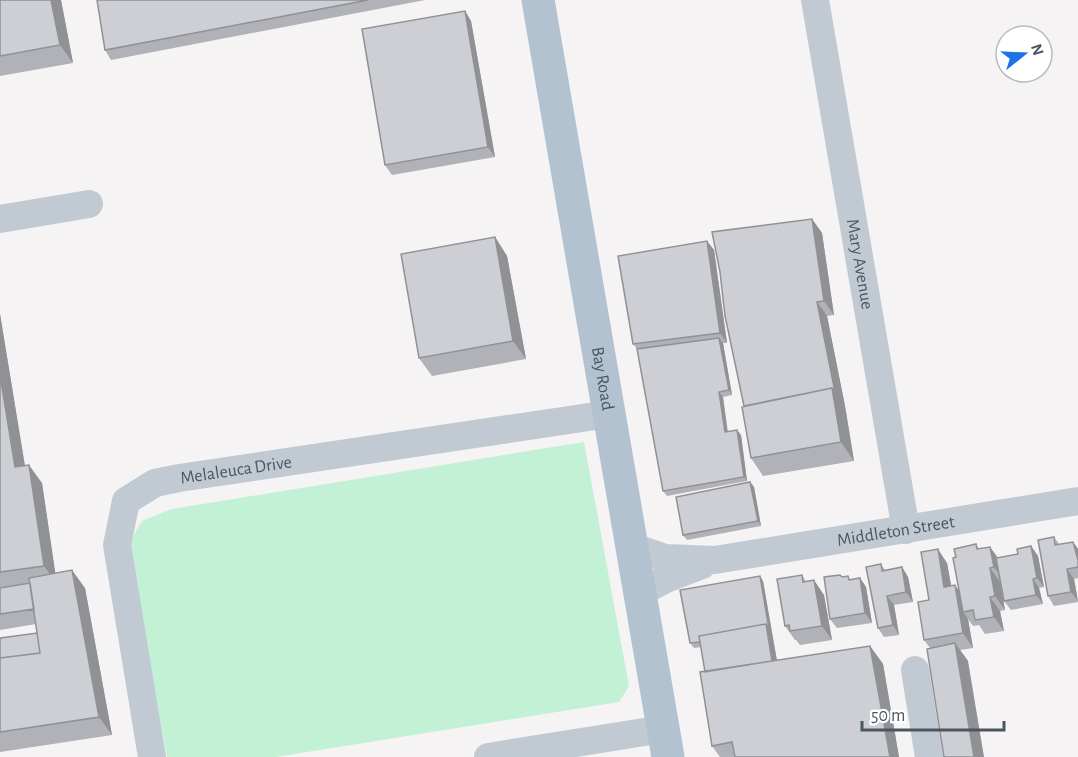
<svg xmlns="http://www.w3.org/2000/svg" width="1078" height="757" font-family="'Alegreya Sans',sans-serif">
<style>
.green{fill:#c3f1d5}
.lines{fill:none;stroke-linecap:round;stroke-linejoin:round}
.minor{stroke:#c1cad2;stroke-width:28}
.major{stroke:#b3c2d1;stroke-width:33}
.wall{fill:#b0b2b7}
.shaded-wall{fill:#909195}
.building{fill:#cdcfd5;stroke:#909195;stroke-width:1.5}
.labels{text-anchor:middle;stroke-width:6;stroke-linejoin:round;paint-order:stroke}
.street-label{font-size:18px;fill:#4a5661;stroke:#fff}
</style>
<rect width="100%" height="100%" fill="#f5f3f3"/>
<path class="green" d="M584,442L629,686L619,702L276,757H167L128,545L142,521L172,509Z"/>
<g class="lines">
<g class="minor">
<path id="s1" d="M815,0L906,530"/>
<path d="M0,219L89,204"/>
<path id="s2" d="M633,547L665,558L715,560L1078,501"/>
<path d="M641,592L666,579L702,565"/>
<path d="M915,670L929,757"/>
<path id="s3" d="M152,757L117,545L126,501L155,483L179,478L609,414"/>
<path d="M488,757L663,729"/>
</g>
<path class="major" id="s4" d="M538,0L668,757"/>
</g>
<path class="wall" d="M0,0H61L73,63L0,76Z
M97,0H425L111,60L105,50Z
M465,11L471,21L495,157L392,175L385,165Z
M812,219L822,233L834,315L827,316L845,406L854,461L763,476L751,458L744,406L720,272Z
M495,237L507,256L526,359L432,376L419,358Z
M707,241L714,250L727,343H723L732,395L723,397L728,432L737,430L741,435L747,481L667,496L663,491L637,349L633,344Z
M0,314L25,466L42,483L55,573L85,588L112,735L0,752V638L37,633L36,624L0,630Z
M750,482L754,487L761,526L687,540L683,535Z
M1054,537L1059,544L1073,542L1078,549V578L1074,579L1078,602L1054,606L1048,596Z
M976,544L979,549L990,547L998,558L1018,554L1031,546L1038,556L1044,587L1039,588L1043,604L1011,610L1004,601L1001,582H1000L1005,610L1000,611L1004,631L985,634L979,625L973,626L968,619L973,648L960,650L968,661L930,648L924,640L929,600L947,563L951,585L959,591L956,557Z
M881,564L885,570L902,567L908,577L913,602L894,605L899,635L884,637L878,628Z
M802,575L806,582L824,595L832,640L800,645L796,640H795L785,626Z
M842,577L850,579L860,578L866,587L872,623L837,628L830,619Z
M763,581L777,660L870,646L883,664L899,757H720L712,746L705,672L701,647L694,648L690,643Z"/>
<path class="shaded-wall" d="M51,0H61L73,63L60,45Z
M465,11L471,21L495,157L488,147Z
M812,219L822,233L834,315L824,301Z
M495,237L507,256L526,359L513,341Z
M707,241L714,250L727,343L720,333Z
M817,302L827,316L845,406L854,461L841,442Z
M0,314L28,485L15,467L0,375Z
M719,338L723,343L732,395L729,390Z
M719,392L723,397L728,437L725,432Z
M737,430L741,435L747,481L744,477Z
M29,465L42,483L57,584L44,566Z
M750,482L754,487L761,526L758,521Z
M1073,542L1078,549V560Z
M1031,546L1038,556L1044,587L1037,578Z
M990,547L1000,561L1004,581L994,567Z
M938,549L947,563L954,601L944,587Z
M902,567L908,577L913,602L906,592Z
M990,568L1000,582L1005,610L995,596Z
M1067,569L1074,579L1078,601L1071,592Z
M72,570L85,588L112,735L99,717Z
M760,576L763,581L780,679L774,669L766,624Z
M860,578L866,587L872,623L865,613Z
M1033,579L1039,588L1043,604L1036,595Z
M814,580L824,595L832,640L822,626Z
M955,585L965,599L963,612L968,619L973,648L963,633Z
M887,596L894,605L899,635L893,625Z
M990,597L1000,611L1004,631L994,617Z
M955,643L968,661L984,757H974Z
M870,646L883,664L899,757H890Z"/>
<path class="building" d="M0,0H51L60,45L0,56Z
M97,0H368L105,50Z
M465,11L488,147L385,165L362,29Z
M812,219L824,301L817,302L835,392L832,388L744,406L725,316L720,272L712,232Z
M495,237L513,341L419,358L401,254Z
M707,241L720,333L633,344L618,256Z
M719,338L729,390L719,392L725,432L737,430L744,477L663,491L637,349Z
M0,375L15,467L29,465L44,566L0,572Z
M832,388L841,442L751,458L742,407Z
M750,482L758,521L683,535L676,497Z
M1054,537L1055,545L1073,542L1078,560V567L1067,569L1071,592L1048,596L1038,540Z
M976,544L977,549L990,547L994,567L990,568L995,596L990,597L994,617L975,620L973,610L963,612L953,558L956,557L954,549Z
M1031,546L1037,578L1033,579L1036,595L1004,601L996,558L1018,554L1017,549Z
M938,549L944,587L955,585L963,633L924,640L918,602L929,600L921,552Z
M881,564L882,571L902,567L906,592L887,596L893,625L878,628L866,567Z
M72,570L99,717L0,732V658L40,653L29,578Z
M802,575L803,582L814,580L822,626L790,631L789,625L785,626L777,579Z
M840,575L842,577L848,576L849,580L860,578L865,613L830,619L824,577Z
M760,576L769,629L766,624L699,636L700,642L690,643L680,590Z
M30,583L34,609L0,614V588Z
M766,624L772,661L705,672L699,636Z
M37,633L40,653L0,658V638Z
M955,643L974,757H944L927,649Z
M870,646L890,757H735L732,742L712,746L700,672Z"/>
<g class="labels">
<g class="street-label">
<text dy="6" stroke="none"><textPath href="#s1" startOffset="268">Mary Avenue</textPath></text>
<text dy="6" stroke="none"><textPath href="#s4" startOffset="384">Bay Road</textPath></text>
<text dy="6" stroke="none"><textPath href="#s3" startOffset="376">Melaleuca Drive</textPath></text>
<text dy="6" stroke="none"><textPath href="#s2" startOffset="267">Middleton Street</textPath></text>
</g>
</g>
<g transform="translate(1024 54) rotate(72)"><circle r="28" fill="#ffffff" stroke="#b7bbc0" stroke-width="1.5"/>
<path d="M0-4.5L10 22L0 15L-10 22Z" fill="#1a73e8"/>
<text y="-9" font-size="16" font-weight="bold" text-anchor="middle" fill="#4a5661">N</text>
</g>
<path d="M862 721v9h142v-9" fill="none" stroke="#4a5661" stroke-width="3"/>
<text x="871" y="721" font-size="18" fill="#4a5661" stroke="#ffffff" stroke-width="4.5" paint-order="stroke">50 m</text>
</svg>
